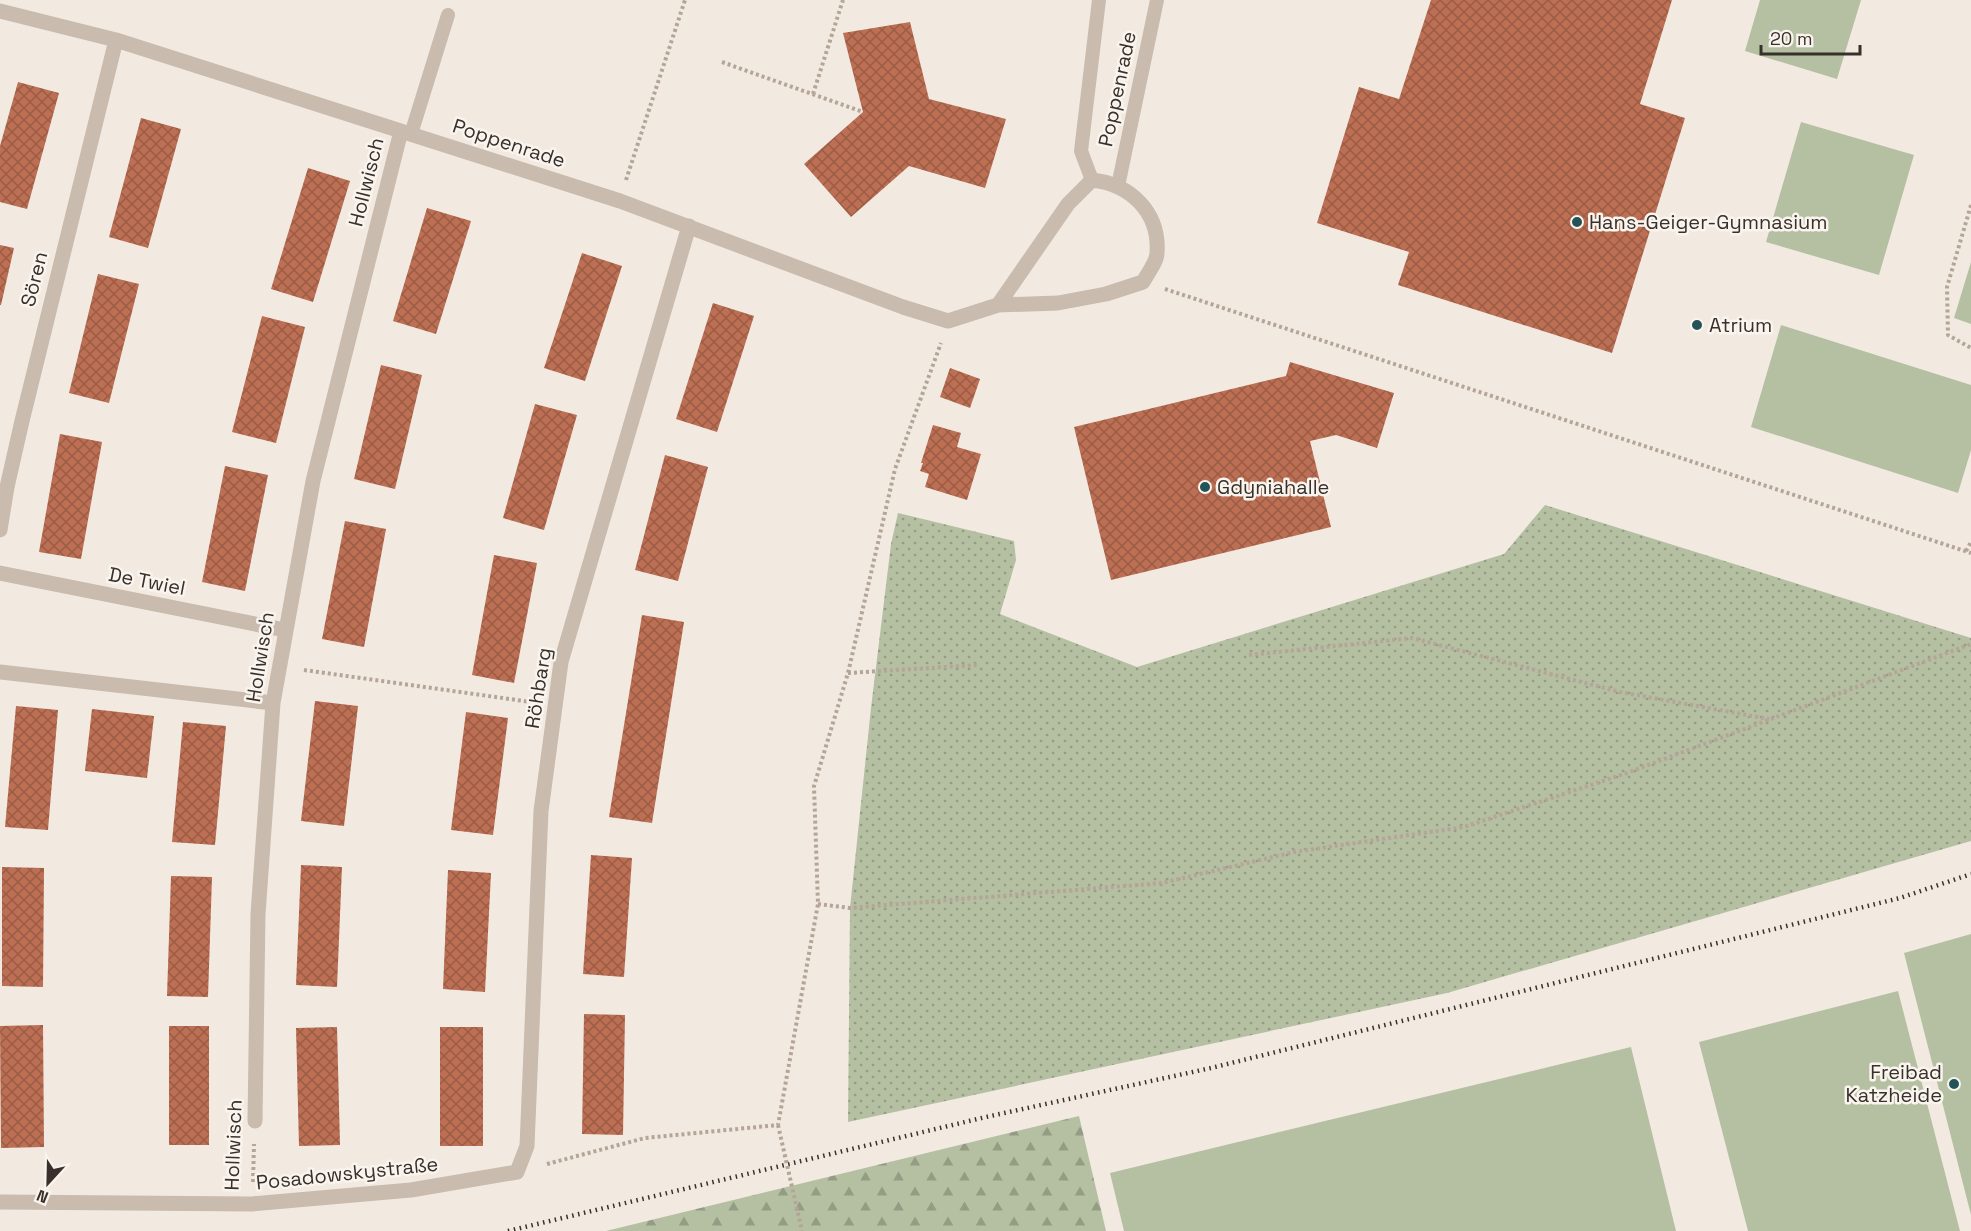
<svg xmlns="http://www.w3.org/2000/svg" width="1971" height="1231" font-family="'Space Grotesk',sans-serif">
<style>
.forest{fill:url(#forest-firs)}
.garden{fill:url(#garden-dots)}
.pitch{fill:#b5c0a2}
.building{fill:url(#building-cross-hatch)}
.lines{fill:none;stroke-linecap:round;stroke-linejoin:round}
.path{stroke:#b5a598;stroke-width:4;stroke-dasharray:3 3;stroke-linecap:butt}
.lane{stroke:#c9bbad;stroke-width:14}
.street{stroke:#c9bbad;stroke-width:15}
.rail{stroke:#38302b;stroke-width:4.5;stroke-dasharray:1.5 4.5;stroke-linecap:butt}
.path-bridge{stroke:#b5a598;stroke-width:4;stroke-dasharray:3 3;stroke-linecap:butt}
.poi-dot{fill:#245357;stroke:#f9f4ed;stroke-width:2}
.labels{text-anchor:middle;stroke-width:5;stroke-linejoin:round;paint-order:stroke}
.street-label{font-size:20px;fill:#38302b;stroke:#f9f4ed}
.poi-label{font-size:20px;fill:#38302b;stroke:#f9f4ed;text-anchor:start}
</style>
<defs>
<pattern id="forest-firs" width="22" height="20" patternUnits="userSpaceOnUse" patternTransform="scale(1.5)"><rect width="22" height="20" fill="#b5c0a2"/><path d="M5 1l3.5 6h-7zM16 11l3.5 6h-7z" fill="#949c84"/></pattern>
<pattern id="garden-dots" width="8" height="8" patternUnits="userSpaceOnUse" patternTransform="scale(1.5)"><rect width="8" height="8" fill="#b5c0a2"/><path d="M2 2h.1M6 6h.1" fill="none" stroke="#949c84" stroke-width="1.8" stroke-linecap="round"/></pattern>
<pattern id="building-cross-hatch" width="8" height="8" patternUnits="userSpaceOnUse" patternTransform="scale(1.5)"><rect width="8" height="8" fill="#bd6f54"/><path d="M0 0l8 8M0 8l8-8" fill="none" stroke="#9b5c46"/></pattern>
</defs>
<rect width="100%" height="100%" fill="#f2eae1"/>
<path class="forest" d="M1079,1116L1106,1231H606Z"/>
<path class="garden" d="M1545,505L1971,638V841L1447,993L848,1122L850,908L871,708L891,544L898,513L1014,541L1016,560L1000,614L1137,667L1504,554Z"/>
<path class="pitch" d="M1760,0H1861L1837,79L1745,51Z
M1801,122L1914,155L1879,275L1766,242Z
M1971,262V324L1954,318Z
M1781,325L1971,385V450L1958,493L1751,427Z
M1971,934V1215L1904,953Z
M1898,991L1960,1231H1748L1699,1042Z
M1631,1047L1676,1231H1124L1110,1173Z"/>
<path class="building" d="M1431,0H1672L1640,104L1685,118L1612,353L1398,285L1409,252L1317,223L1359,87L1399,99Z
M910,22L929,99L1006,119L985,188L909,166L851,217L804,164L863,112L843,33Z
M18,82L59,93L27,209L0,202V146Z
M141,118L181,129L148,248L109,237Z
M308,168L350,181L313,302L271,289Z
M427,208L471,221L436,334L393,321Z
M0,245L14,248L1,305H0Z
M582,253L622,266L585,381L544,368Z
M98,274L139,284L109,403L69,393Z
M713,303L754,316L717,432L676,419Z
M262,316L305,327L276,443L232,432Z
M1290,362L1394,393L1377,448L1336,435L1310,441L1331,527L1111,580L1074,427L1286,376Z
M381,365L422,375L395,489L354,479Z
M950,368L980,379L970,408L940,397Z
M535,404L577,415L544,530L503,518Z
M933,425L961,433L957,447L981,454L967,500L925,487L929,474L920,471L923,463H921Z
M60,434L102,442L81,559L39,552Z
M665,455L708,467L678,581L635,570Z
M225,466L268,475L245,591L202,582Z
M345,521L386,529L364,647L322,639Z
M494,555L537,563L514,683L472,675Z
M642,615L684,622L652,823L609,817Z
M315,701L358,706L344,826L301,821Z
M16,706L58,710L48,830L5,827Z
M92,709L154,716L147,778L85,771Z
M466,712L508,718L493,835L451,830Z
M183,722L226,726L215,845L172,842Z
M591,855L632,858L624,977L583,974Z
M301,865L342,867L337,987L296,985Z
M2,867L44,868L43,987L2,986Z
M448,870L491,873L485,992L443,989Z
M171,876L212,877L208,997L167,996Z
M584,1014L625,1015L623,1135L582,1134Z
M43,1025L44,1147L1,1148L0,1026Z
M169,1026H209V1145H169Z
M337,1027L340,1145L299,1146L296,1028Z
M440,1027H483V1146H440Z"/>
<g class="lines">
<path class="path" d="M722,62L863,112
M813,94L843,0
M626,180L685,0
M1971,205L1947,287L1948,335L1971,348
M1165,289L1971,553
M1966,551L1971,542
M1249,655L1412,638L1620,692L1769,719
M304,670L531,702
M848,673L978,665
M818,904L850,908L1162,883L1294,852L1464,827L1627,773L1971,644
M547,1164L645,1138L778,1125L818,904L814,786L848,673L895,469L941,343
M253,1182L254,1144"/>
<path class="lane" d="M411,134L448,15
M1092,180L1081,151L1099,0
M1118,186L1157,0"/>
<path class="street" d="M0,11L116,40L620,201L903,307L948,321L998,305L1058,303L1106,294L1143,282C1147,274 1157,262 1157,253C1160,212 1130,184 1092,180L1068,204L998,305
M0,530L7,487L22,421L116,40
M0,573L285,630
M0,672L273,703
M255,1121L258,914L273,703L313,481L401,131
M0,1202L252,1204L411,1190L517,1172L527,1146L541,811L561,662L689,226"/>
<path class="rail" d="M508,1231L986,1117L1211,1068L1900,898L1971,874"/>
<path class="path-bridge" d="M778,1125L802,1231"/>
</g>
<g class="poi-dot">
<circle cx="1577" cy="222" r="6"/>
<circle cx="1697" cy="325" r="6"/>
<circle cx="1205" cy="487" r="6"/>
<circle cx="1954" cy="1084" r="6"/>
</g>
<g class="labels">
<g class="street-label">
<text transform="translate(1117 89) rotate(-78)" y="7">Poppenrade</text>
<text transform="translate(509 143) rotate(18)" y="7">Poppenrade</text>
<text transform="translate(366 182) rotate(-76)" y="7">Hollwisch</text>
<text transform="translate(34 279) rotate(-76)" y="7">Sören</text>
<text transform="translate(147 581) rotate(11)" y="7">De Twiel</text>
<text transform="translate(260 657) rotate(-81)" y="7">Hollwisch</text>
<text transform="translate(538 688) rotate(-81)" y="7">Röhbarg</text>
<text transform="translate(233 1145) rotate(-88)" y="7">Hollwisch</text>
<text transform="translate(347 1173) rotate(-6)" y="7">Posadowskystraße</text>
</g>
<g class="poi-label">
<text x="1589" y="229">Hans-Geiger-Gymnasium</text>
<text x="1709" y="332">Atrium</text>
<text x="1217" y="494">Gdyniahalle</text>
<text x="1942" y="1079" text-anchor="end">Freibad<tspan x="1942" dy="23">Katzheide</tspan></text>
</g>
</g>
<g transform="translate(48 1183) rotate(202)" stroke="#f9f4ed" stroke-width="4.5" paint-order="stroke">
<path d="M0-4.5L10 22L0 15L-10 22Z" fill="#38302b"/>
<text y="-9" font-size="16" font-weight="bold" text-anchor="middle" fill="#38302b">N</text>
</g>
<path d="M1761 45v9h99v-9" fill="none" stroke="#38302b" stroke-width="3"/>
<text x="1770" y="45" font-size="18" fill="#38302b" stroke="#f9f4ed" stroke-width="4.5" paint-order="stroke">20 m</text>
</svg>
